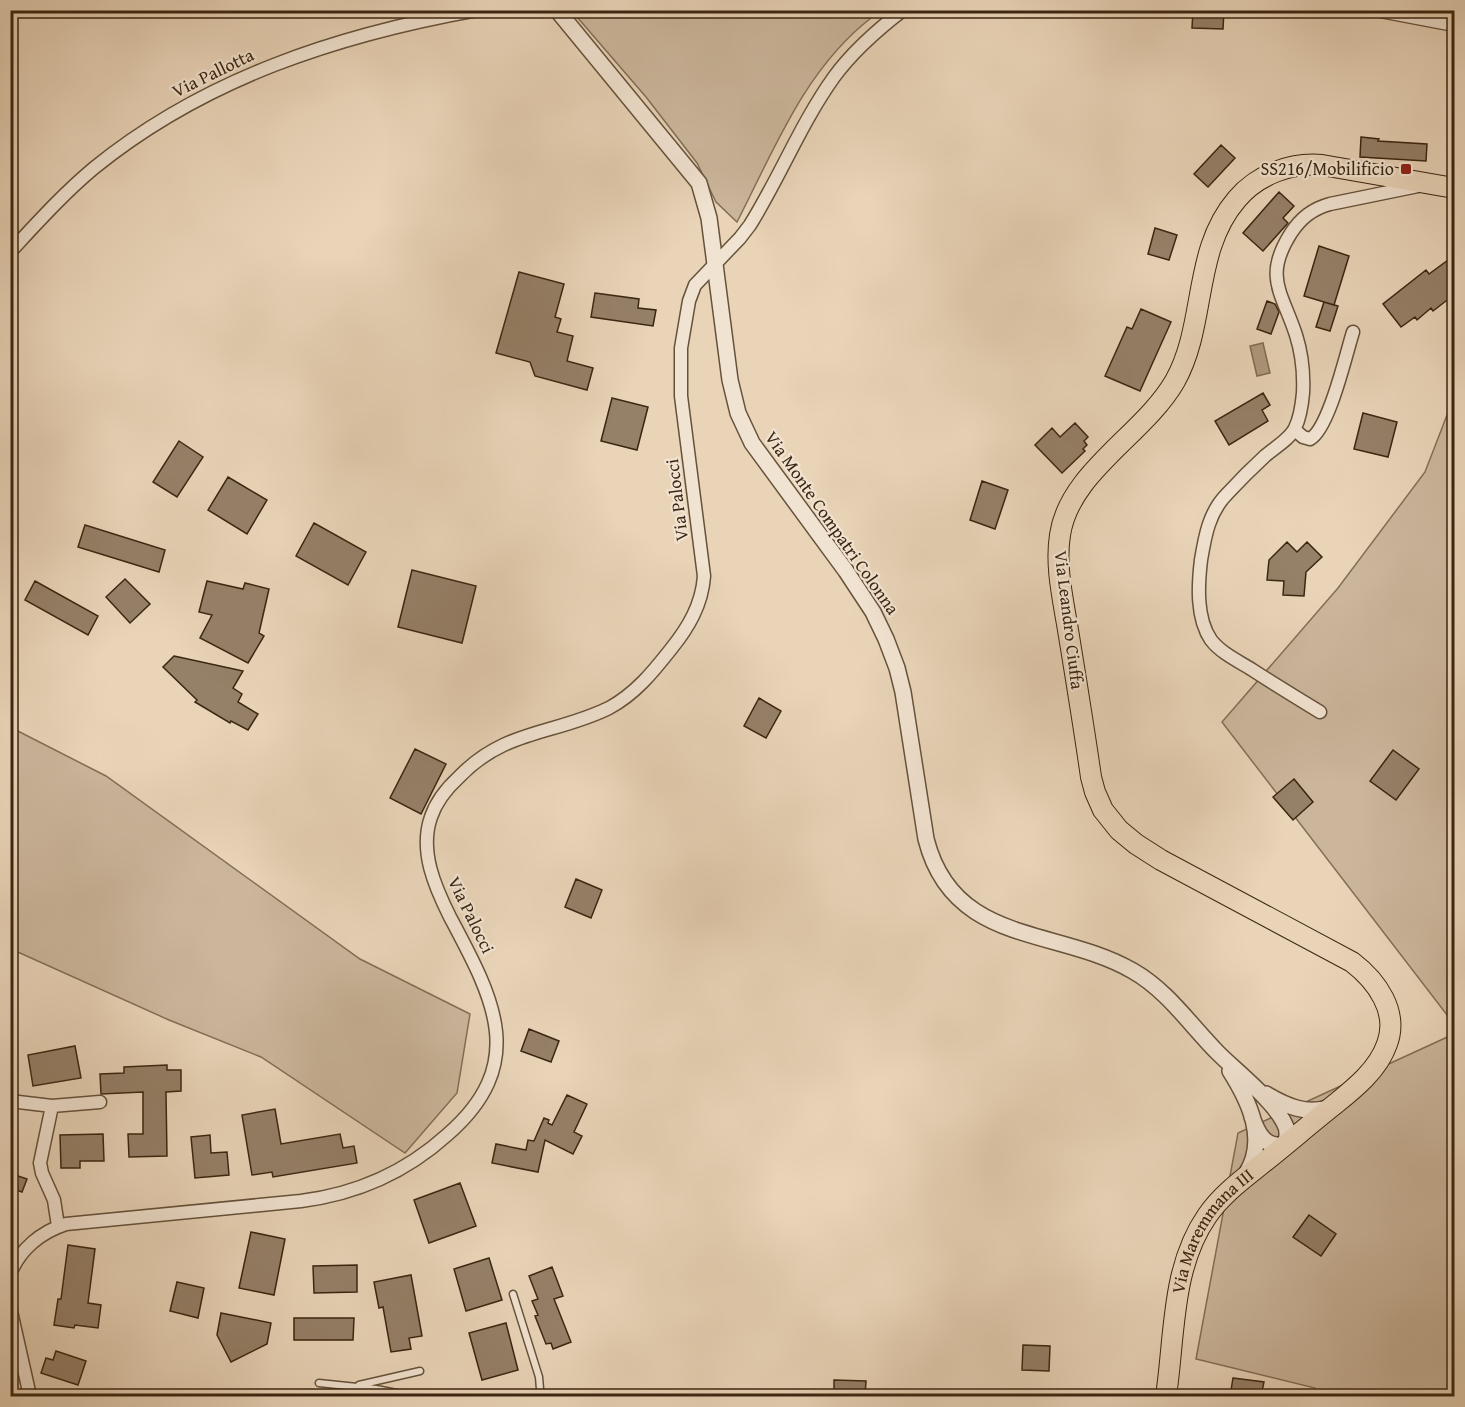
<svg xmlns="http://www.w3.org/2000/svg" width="1465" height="1407" font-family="'Gentium Book Plus',serif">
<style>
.green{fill:#cbb69c;stroke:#836e56;stroke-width:1.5}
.water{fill:#ae997f;stroke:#806b53;stroke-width:1.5}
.building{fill:#958068;stroke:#3b2611;stroke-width:1.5}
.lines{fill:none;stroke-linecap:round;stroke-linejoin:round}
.service-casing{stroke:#66523b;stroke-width:9}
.minor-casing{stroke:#66523b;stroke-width:15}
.tertiary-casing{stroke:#66523b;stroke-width:18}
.primary-casing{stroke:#3b2611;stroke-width:22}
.service{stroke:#f1e3d1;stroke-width:6}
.minor{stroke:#f1e3d1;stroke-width:12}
.tertiary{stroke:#f1e3d1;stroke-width:15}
.primary{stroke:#e9d4b8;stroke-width:20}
.poi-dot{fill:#8f2418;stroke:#f1e3d1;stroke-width:2}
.labels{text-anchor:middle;stroke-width:4.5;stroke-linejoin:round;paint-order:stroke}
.street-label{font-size:18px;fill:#3b2611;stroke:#f1e3d1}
.poi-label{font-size:18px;fill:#3b2611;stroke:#f1e3d1;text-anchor:end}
</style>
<rect width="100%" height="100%" fill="#e9d4b8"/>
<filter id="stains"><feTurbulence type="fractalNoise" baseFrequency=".00333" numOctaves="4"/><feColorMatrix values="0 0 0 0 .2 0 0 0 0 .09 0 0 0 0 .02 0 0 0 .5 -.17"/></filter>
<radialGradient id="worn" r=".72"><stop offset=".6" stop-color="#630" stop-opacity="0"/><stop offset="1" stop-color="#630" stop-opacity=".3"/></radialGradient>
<path class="green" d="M571,10H870L871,18C805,69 774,150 737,222L716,202L697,163L646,97Z
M1454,397V1024L1222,722L1338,588L1425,472Z
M10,727L106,776L360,959L470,1014L457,1093L405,1153L261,1057L169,1020L11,949Z
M1454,1034V1396H1315V1388L1196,1359L1238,1133Z"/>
<path class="water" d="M1263,343L1270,373L1257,376L1250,346Z"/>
<path class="building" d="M1193,10H1224L1223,29L1192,28Z
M1361,137L1379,139L1378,141L1427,144L1426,161L1360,157Z
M1221,145L1235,158L1208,187L1194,174Z
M1279,192L1294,206L1283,218L1288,223L1263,251L1243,233Z
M1155,228L1177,235L1169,260L1148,254Z
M1319,246L1349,256L1334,305L1304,296Z
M1455,255V294L1433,311L1431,308L1417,320L1415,317L1401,327L1383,304L1426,270L1429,274Z
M519,272L564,284L555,317L561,319L557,332L573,336L567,361L593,368L587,390L535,376L530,362L496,353Z
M595,293L639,299L638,308L656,310L653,326L591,317Z
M1267,301L1275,304L1279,312L1271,334L1257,329Z
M1324,302L1338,306L1330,331L1316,327Z
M1141,309L1171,322L1140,391L1105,376L1127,327L1132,329Z
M1263,393L1270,405L1262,410L1268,421L1229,445L1215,421Z
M612,398L648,407L637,450L601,441Z
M1363,413L1397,422L1388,457L1354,449Z
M1075,423L1088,437L1084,441L1087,445L1083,449L1085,451L1062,473L1035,445L1052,428L1060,437Z
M179,441L203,457L177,497L153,482Z
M228,477L267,500L247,534L208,510Z
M982,481L1008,490L995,529L970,520Z
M314,523L366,552L348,585L296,556Z
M85,525L165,550L159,572L78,547Z
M1287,542L1297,552L1307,542L1322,557L1306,572L1304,596L1283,595L1284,581L1267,580L1269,560Z
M412,570L476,586L462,643L398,627Z
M125,579L150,604L130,623L106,597Z
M35,581L98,616L88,635L25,600Z
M207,581L243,589L245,583L269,589L259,633L264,636L248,663L200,638L212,615L199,612Z
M174,656L243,671L233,688L242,694L238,702L258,714L248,730L231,721L230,723L195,702L197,700L163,667Z
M759,698L781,711L766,738L744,726Z
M415,749L446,764L421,814L390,798Z
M1393,750L1419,769L1396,800L1370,781Z
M1294,779L1313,802L1293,820L1273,797Z
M576,879L602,890L591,918L565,907Z
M529,1029L559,1041L551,1062L521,1051Z
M75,1046L81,1078L33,1086L28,1055Z
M167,1065V1070H181V1091L166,1092L167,1156L129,1157L128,1134H143V1092L101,1094L100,1074L124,1073V1067Z
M567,1095L587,1104L574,1132L582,1136L573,1154L545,1140L538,1172L492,1163L496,1144L526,1150L528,1140L534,1141L544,1118L549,1120L548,1123L552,1125Z
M275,1109L281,1144L340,1134L343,1148L354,1146L357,1163L273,1177L272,1172L252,1175L242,1115Z
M103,1134L104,1161H80V1168H61L60,1135Z
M210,1135L211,1153L227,1152L229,1175L195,1178L191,1137Z
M15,1175L27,1179L22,1192L11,1188Z
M460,1183L476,1226L429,1243L414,1200Z
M1309,1215L1336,1234L1321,1256L1293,1237Z
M251,1232L285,1239L274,1295L239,1288Z
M68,1245L95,1249L88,1303L101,1305L98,1328L75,1325L74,1328L54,1325L58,1299H61Z
M489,1258L502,1300L466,1311L454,1269Z
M357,1265V1292L314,1293L313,1266Z
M552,1267L563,1296L554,1299L571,1342L553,1349L551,1343L546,1344L535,1316L538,1315L532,1301L538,1299L529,1276Z
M411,1275L422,1336L409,1338L411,1349L391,1352L383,1307L379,1308L374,1282Z
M177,1282L204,1288L198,1318L170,1311Z
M221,1313L271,1323L267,1344L231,1362L217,1335Z
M294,1318H354L353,1340H294Z
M506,1323L518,1370L482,1380L469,1333Z
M1023,1345L1050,1346L1049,1371L1022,1370Z
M56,1351L86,1361L78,1385L41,1373L46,1358L53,1360Z
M1233,1378L1264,1382L1261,1396H1230Z
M834,1380L866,1381L865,1396H834Z"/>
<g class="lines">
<g class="service-casing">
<path id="service" d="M513,1294L539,1377L540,1389L538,1396
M319,1383L376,1389L412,1396
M359,1385L420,1371"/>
</g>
<g class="minor-casing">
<path id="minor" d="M1375,10L1454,25
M10,252C37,223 64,193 94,168C205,78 338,35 477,10
M1295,430L1303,437L1310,439C1329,429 1346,354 1353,332
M1320,712C1297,698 1274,684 1251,669C1238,661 1221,653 1211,640C1196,618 1198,585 1201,560C1205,536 1209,512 1227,494C1239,481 1252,468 1265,456C1274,448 1290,439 1295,428C1300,418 1302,404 1303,393C1304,373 1302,354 1296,335C1282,292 1263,277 1291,233C1301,218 1312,209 1330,204L1418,186
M10,1101L52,1106L40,1163L42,1173L54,1200L58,1226
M52,1106L100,1102
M10,1274C20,1249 41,1232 66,1224L301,1201C356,1194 406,1172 447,1135C530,1063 493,998 450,917C435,887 419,851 431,817C436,802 447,788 459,777C505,729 554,735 609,708C635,694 653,672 671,649C688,628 702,605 704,576L681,396V348L689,301L695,285L740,238L750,225C780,177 801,123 834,77C853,51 877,30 903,10
M10,1307L30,1396"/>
</g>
<g class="tertiary-casing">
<path id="tertiary" d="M557,10L699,183L709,218L730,380L738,413L752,443L846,571L873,612L886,639L897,668L903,692L926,839C953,946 1057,927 1133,971C1168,991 1191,1026 1218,1053C1237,1072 1277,1103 1286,1127C1288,1133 1287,1139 1285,1145C1265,1148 1258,1134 1252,1117
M1230,1071C1249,1101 1268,1140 1246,1174
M1266,1094C1288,1107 1307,1115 1331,1107"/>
</g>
<g class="primary-casing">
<g id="primary">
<path id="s1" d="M1166,1396C1175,1336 1171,1268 1207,1216C1221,1195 1243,1179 1263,1163C1287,1144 1310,1124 1334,1105C1354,1089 1378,1070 1387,1044C1399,1012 1377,981 1352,962L1161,860L1136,844L1119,830L1103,810L1095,792L1091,777C1084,728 1076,679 1068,630C1063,599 1055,566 1060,535C1069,472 1144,435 1175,381C1207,324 1192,251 1237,199C1257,175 1291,162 1322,165L1454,188"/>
</g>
</g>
<use href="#service" class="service"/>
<use href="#minor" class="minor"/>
<use href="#tertiary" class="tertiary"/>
<use href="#primary" class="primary"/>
</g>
<rect class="poi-dot" x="1400" y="163" width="12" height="12" rx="3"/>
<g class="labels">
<g class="street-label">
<text transform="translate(213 73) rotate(-26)" y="6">Via Pallotta</text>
<text transform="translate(677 500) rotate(-97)" y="6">Via Palocci</text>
<text transform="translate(832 523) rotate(55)" y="6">Via Monte Compatri Colonna</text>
<text transform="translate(1069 620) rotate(83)" y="6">Via Leandro Ciuffa</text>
<text transform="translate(471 915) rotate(64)" y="6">Via Palocci</text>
<text dy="6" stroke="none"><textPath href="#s1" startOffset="176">Via Maremmana III</textPath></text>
</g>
<g class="poi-label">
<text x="1394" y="175">SS216/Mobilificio</text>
</g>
</g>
<rect width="1465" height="1407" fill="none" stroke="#e9d4b8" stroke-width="36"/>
<rect x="12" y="12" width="1441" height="1383" fill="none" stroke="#3b2611" stroke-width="3"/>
<rect x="18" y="18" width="1429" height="1371" fill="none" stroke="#3b2611" stroke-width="1.5"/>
<rect width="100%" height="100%" filter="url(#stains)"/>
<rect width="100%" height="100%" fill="url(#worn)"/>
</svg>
